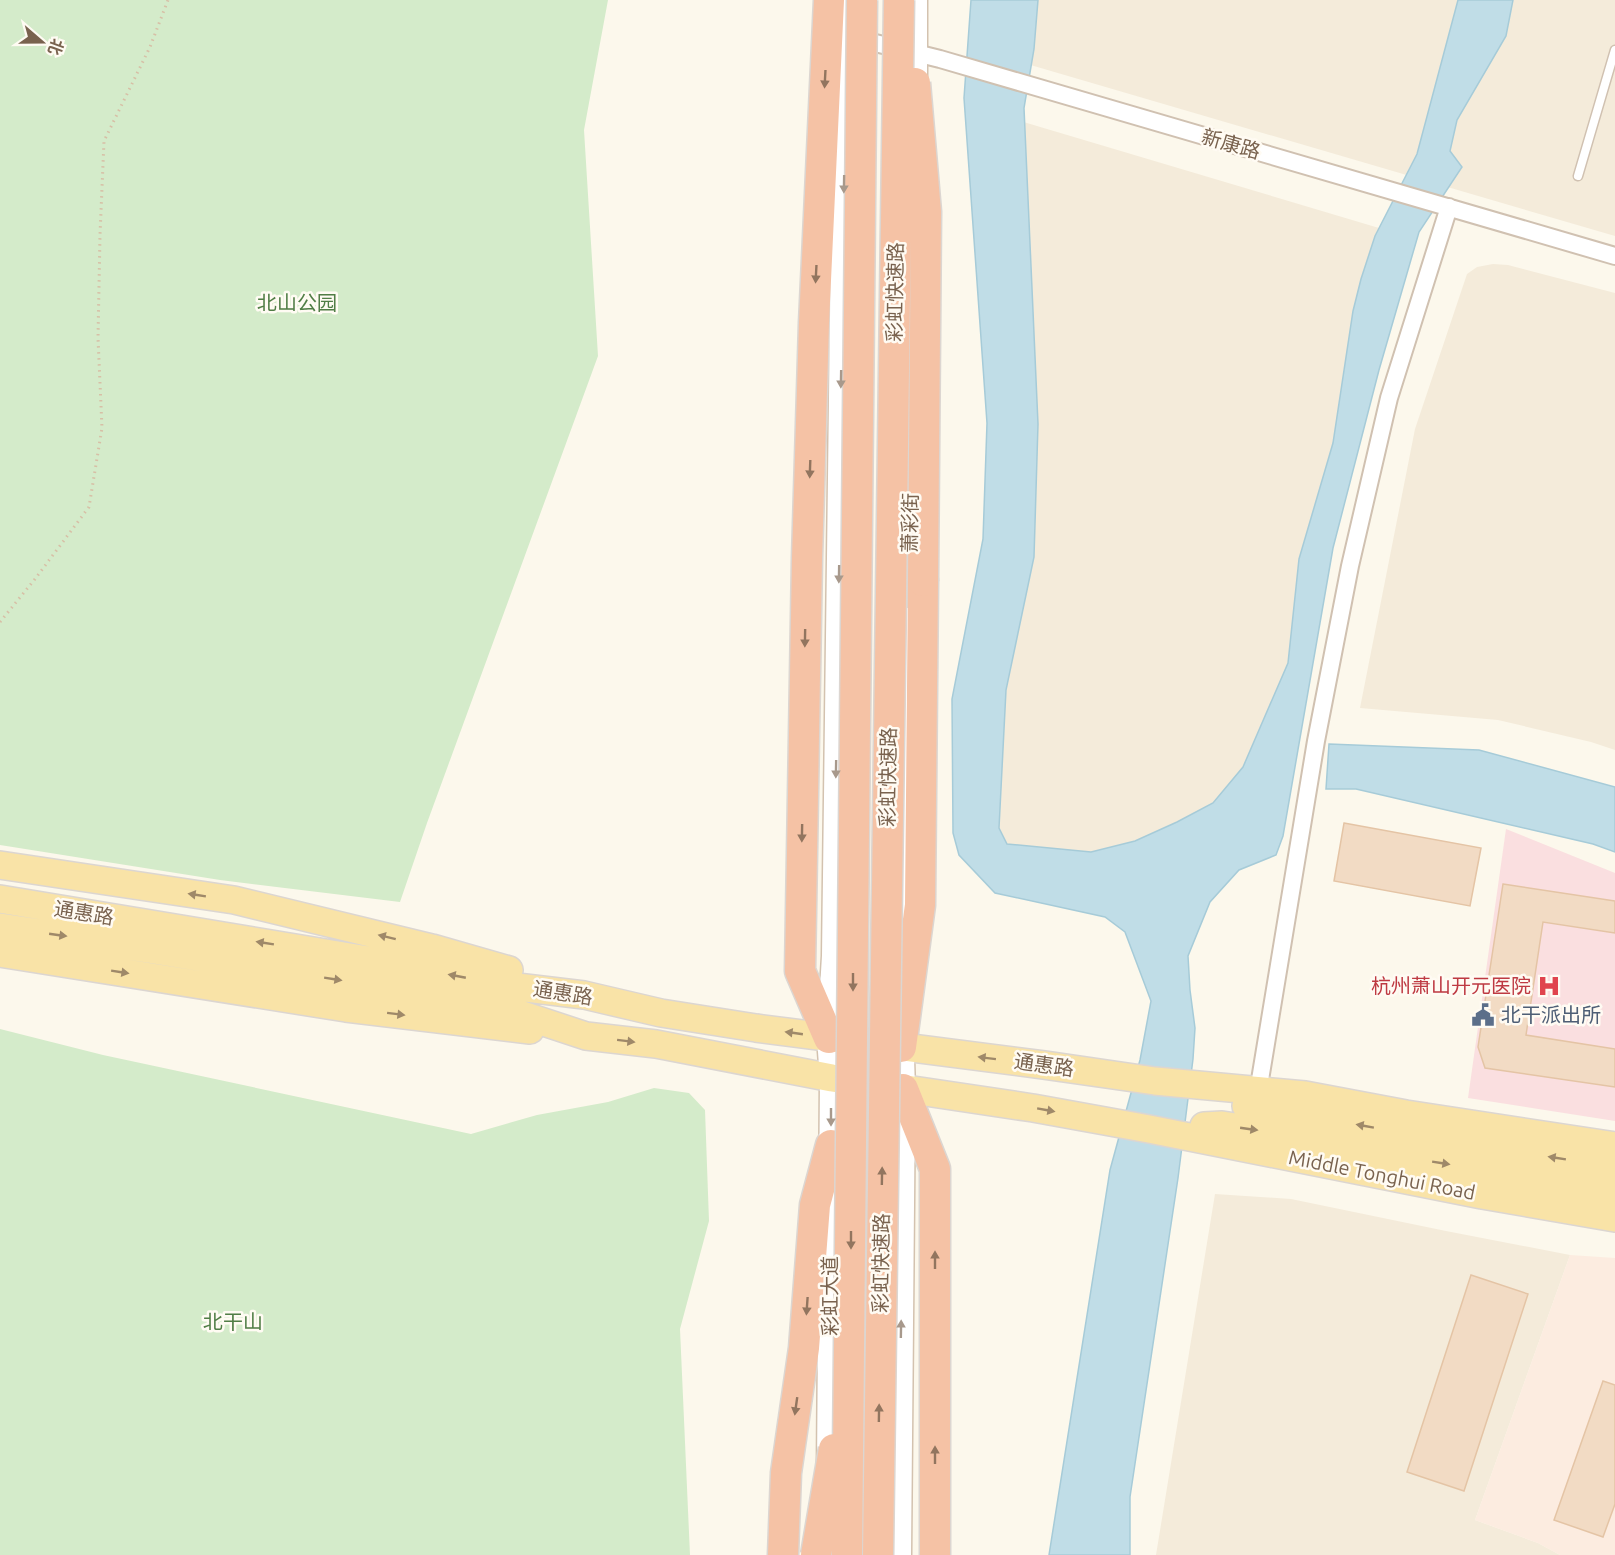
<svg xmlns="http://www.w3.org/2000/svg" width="1615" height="1555" font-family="Ubuntu,'Noto Sans SC',sans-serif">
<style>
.residential{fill:#f4ebda}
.commercial{fill:#fcece0}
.medical{fill:#fadfe0}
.green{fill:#d4ebca}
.water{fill:#c0dde7;stroke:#a6cbd8;stroke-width:1.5}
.building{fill:#f2dbc4;stroke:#e4c4a5;stroke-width:1.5}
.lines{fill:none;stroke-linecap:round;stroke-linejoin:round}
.lane-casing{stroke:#d0c1b1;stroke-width:11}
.street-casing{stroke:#d0c1b1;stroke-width:20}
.secondary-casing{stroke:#d3c2af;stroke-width:27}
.primary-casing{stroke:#dcd6d1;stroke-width:30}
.highway-casing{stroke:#dcd6d1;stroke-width:33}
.path{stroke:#d7bfa6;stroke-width:3;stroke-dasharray:1.5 4.5;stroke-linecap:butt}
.lane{stroke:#fff;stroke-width:8}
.street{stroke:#fff;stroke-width:16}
.secondary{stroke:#fff;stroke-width:24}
.primary{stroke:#f9e3a7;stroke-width:27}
.highway{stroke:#f5c2a5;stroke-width:30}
.highway-bridge-casing{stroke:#dcd6d1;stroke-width:33;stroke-linecap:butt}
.highway-bridge{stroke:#f5c2a5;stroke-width:30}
.oneway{fill:#92755f}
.oneway2{fill:#a8998c}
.oneway3{fill:#9f8969}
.labels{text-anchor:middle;stroke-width:5;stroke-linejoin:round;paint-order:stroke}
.street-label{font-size:20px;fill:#79624e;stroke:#fffbf3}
.park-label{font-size:20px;fill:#517e46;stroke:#fffbf3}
.health-label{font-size:20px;fill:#be3a42;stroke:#fffbf3;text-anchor:end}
.service-label{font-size:20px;fill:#4e5e75;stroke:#fffbf3;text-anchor:start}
</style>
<rect width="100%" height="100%" fill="#fcf8ec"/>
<path class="residential" d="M1015,0H1615V236L1010,59Z
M1007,117L1389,231L1291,688L1225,815L1094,873L997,852Z
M1493,264L1508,265L1615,293V750L1591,742L1498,720L1360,708L1415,429L1467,274L1477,267Z
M1215,1194L1291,1199L1446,1231L1570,1255L1475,1520L1538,1543L1560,1555H1156Z"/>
<path class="commercial" d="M1570,1255L1615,1258V1555H1560L1538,1543L1475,1520Z"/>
<path class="medical" d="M1506,829L1615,873V1121L1468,1098Z"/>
<path class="green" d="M0,0H608L584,130L598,356L427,823L400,902L220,880L0,845Z
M0,1029L103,1055L471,1134L537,1115L608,1102L654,1088L689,1093L705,1110L709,1221L680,1329L690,1555H0Z"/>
<path class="water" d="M971,0H1038L1034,49L1024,108L1038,424L1034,557L1006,690L999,828L1007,844L1091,852L1135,841L1177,822L1213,803L1243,767L1288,663L1299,559L1333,443L1353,311L1361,279L1375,236L1417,154L1458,0H1513L1506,36L1457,120L1450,151L1462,167L1419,232L1379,370L1333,548L1283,836L1276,855L1239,870L1210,902L1188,956L1190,990L1195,1028L1193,1059L1178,1178L1130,1497V1555H1049L1110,1170L1140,1060L1151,1001L1125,932L1105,917L995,893L959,855L953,833L952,699L983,539L987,423L964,98Z
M1329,744L1479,750L1615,787V852L1593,844L1356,789H1326Z"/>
<path class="building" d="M1344,823L1481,848L1470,906L1334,881Z
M1503,884L1615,901V933L1543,922L1526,1035L1615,1049V1087L1485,1068L1478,1047Z
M1471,1275L1528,1294L1464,1491L1407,1472Z
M1603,1381L1615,1385V1504L1603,1537L1554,1520Z"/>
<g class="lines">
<g class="lane-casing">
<path id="lane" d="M1578,176L1615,50"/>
</g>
<g class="street-casing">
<path id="street" d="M855,38L940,59L1615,256
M1258,1092L1316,741L1350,566L1389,398L1449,207"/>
</g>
<g class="secondary-casing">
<path id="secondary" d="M915,0V100
M902,951L908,620
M829,1467L832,1078L829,1038L834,956L846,0
M899,1555L903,1089L901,1028"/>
</g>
<g class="primary-casing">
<path id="primary" d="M0,865L234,900L432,948L509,970
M0,899L410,967L501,985L584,995L661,1013L756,1028L1044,1065L1155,1081L1305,1095L1406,1114L1615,1146
M0,927L154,950L492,1005L586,1036L656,1044L832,1078L1033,1108L1149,1129L1482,1195L1615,1218
M0,953L346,1008L530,1030
M1246,1106L1478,1146L1615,1167
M1204,1126L1222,1125L1323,1141L1371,1152L1615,1194"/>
</g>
<g class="highway-casing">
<path id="highway" d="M829,1038L800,971L807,558L814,323L829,0
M901,1047L920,905L923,581
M903,1089L935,1169V1555
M783,1555L786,1473L804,1348L815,1205L831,1145"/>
</g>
<path class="path" d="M0,622L35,579L89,507L102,428L98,338L100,235L104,141L150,47L168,0"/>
<use href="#lane" class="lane"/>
<use href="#street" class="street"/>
<use href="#secondary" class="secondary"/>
<use href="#primary" class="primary"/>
<use href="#highway" class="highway"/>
<g class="highway-bridge-casing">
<path id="highway-bridge" d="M915,83L926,212L923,581
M816,1555L834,1449
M847,1555L862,0
M878,1555L899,0"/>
</g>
<use href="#highway-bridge" class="highway-bridge"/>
</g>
<defs><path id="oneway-solid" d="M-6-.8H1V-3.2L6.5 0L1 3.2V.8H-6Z" transform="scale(1.5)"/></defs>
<g class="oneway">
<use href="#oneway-solid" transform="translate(825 79) rotate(93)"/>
<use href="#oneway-solid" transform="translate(816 274) rotate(93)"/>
<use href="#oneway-solid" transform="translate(810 469) rotate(92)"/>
<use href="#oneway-solid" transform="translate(805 638) rotate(91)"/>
<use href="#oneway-solid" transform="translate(802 833) rotate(91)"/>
<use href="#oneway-solid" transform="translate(853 982) rotate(90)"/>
<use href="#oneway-solid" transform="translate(882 1176) rotate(-89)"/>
<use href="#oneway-solid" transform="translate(851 1240) rotate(90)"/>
<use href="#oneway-solid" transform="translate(935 1260) rotate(-90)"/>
<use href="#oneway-solid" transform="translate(807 1306) rotate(94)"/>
<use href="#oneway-solid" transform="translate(796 1406) rotate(98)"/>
<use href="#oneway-solid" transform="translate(879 1413) rotate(-89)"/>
<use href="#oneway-solid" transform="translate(935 1455) rotate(-90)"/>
</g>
<g class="oneway2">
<use href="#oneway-solid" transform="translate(844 184) rotate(91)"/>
<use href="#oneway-solid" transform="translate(841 379) rotate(91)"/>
<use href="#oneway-solid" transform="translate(839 574) rotate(91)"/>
<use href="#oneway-solid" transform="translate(836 769) rotate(91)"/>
<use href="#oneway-solid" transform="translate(831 1117) rotate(90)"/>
<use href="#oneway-solid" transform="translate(901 1329) rotate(-89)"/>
</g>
<g class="oneway3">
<use href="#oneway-solid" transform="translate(197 895) rotate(-171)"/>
<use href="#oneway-solid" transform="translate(58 935) rotate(8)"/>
<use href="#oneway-solid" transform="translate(387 937) rotate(-166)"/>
<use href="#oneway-solid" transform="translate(265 943) rotate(-171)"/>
<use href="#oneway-solid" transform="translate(120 972) rotate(9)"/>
<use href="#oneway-solid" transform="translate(457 976) rotate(-169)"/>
<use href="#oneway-solid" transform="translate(333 979) rotate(9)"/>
<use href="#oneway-solid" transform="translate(396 1014) rotate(7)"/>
<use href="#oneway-solid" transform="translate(794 1033) rotate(-172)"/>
<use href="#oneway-solid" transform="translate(626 1041) rotate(7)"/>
<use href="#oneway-solid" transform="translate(987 1058) rotate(-173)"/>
<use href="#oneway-solid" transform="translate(1046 1110) rotate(10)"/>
<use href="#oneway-solid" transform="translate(1365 1126) rotate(-170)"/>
<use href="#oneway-solid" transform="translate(1249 1129) rotate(8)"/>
<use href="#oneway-solid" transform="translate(1557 1158) rotate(-171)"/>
<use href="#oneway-solid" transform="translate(1441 1163) rotate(9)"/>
</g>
<defs>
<g id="hospital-bare" transform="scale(1.8)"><path d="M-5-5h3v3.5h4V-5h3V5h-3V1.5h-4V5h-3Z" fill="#e0444e" stroke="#fffbf3" stroke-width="2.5" paint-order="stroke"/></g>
<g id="civic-bare" transform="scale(1.8)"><path d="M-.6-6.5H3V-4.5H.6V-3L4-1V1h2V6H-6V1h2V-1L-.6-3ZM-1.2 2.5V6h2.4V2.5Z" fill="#5c6f8a" stroke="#fffbf3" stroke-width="2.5" paint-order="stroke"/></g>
</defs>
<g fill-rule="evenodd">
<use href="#hospital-bare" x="1549" y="986"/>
<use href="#civic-bare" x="1483" y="1015"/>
</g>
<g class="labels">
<g class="street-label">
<text transform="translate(1231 144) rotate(16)" y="7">新康路</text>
<text transform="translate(895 292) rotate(-89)" y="7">彩虹快速路</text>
<text transform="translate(910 523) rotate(-89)" y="7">萧彩街</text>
<text transform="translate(888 777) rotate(-89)" y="7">彩虹快速路</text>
<text transform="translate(84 913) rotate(9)" y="7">通惠路</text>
<text transform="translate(563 993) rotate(9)" y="7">通惠路</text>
<text transform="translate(1044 1065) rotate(8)" y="7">通惠路</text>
<text transform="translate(1382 1175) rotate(11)" y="7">Middle Tonghui Road</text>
<text transform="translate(881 1263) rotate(-89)" y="7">彩虹快速路</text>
<text transform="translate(830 1296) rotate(-90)" y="7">彩虹大道</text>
</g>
<g class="park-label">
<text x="297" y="310">北山公园</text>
<text x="233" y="1329">北干山</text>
</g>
<g class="health-label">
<text x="1531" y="993">杭州萧山开元医院</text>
</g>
<g class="service-label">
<text x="1501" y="1022">北干派出所</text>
</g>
</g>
<g transform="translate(42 42) rotate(110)" stroke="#fffbf3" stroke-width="4.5" paint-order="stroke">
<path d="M0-4.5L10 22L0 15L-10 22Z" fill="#79624e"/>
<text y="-9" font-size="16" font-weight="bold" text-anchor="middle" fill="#79624e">北</text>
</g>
</svg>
